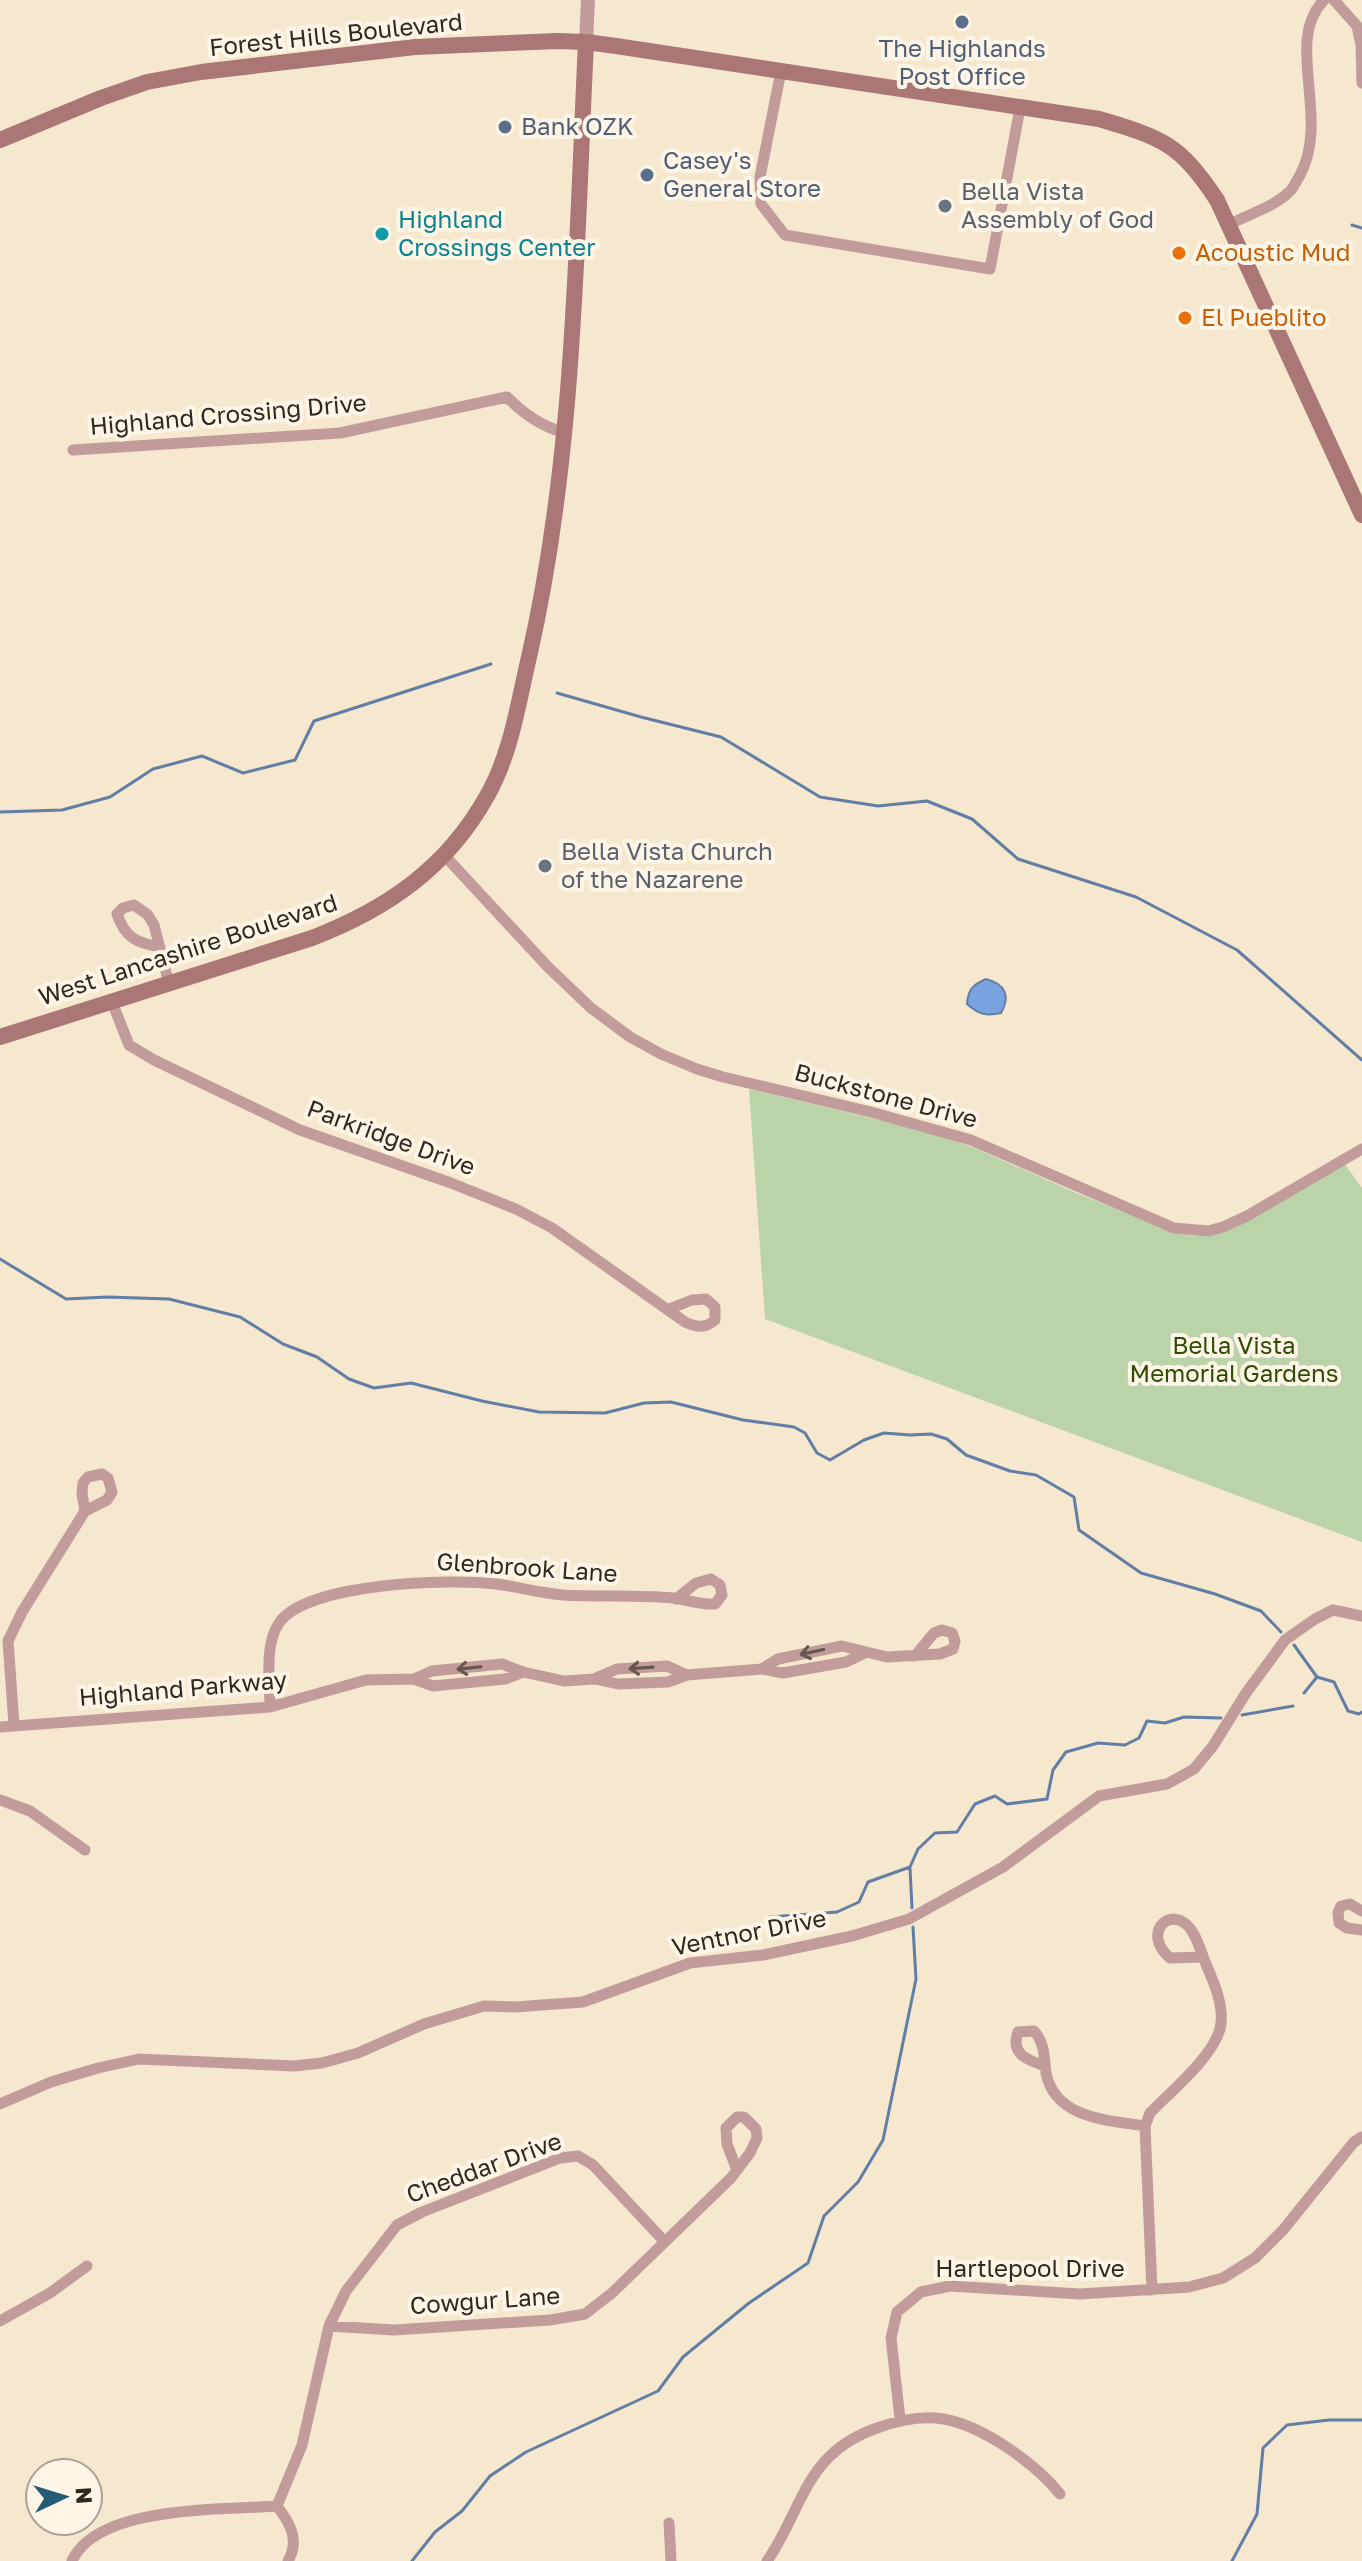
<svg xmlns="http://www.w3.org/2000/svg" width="1362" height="2561" font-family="'Golos Text',sans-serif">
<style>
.green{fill:#bbd3a9}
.water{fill:#79a3de;stroke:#627ea5;stroke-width:2}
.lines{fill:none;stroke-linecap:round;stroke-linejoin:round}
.stream{stroke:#627ea5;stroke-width:3}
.minor{stroke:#c19c9b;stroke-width:11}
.tertiary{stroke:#c19c9b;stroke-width:14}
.secondary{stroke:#aa7676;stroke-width:16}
.oneway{stroke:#695651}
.service-dot{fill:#5c6f8a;stroke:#fef5e7;stroke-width:3}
.worship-dot{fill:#6b7280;stroke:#fef5e7;stroke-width:3}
.culture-dot{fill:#0f9aa8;stroke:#fef5e7;stroke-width:3}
.food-dot{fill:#e8710a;stroke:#fef5e7;stroke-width:3}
.labels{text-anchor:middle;stroke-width:8;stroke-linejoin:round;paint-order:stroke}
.street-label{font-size:24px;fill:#2e281f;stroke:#fef5e7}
.service-label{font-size:24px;fill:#4e5e75;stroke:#fef5e7;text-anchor:start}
.worship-label{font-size:24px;fill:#5b616d;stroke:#fef5e7;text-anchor:start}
.culture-label{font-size:24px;fill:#0d838f;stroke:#fef5e7;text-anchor:start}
.food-label{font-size:24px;fill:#c56008;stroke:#fef5e7;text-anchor:start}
.park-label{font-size:24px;fill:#2e4d04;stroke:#fef5e7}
</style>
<rect width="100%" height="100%" fill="#f6e7cf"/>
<path class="green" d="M749,1089L930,1132L977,1149L1081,1195L1179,1234L1197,1236L1221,1233L1344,1163L1362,1188V1542L765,1319Z"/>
<path class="water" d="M986,979C1005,984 1011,996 1001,1013C987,1016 979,1015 967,1004C968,990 972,985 986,979Z"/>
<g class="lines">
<path class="stream" d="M1352,225L1362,228
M557,693L641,717L721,737L820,797L878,806L927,801L972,819L1018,859L1136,897L1237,950L1362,1060
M0,812L62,810L110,797L153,769L202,756L243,773L295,760L314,721L491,664
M0,1259L66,1299L107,1297L169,1299L240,1317L283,1344L317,1357L349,1379L374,1388L411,1383L482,1401L539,1412L605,1413L644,1403L671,1402L743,1420L794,1427L805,1433L817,1453L830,1460L864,1440L884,1433L910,1435L931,1434L947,1439L966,1455L1010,1471L1036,1475L1074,1497L1079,1530L1141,1573L1215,1594L1261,1611L1281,1632
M1294,1645L1317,1677L1334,1682L1348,1711L1359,1714L1362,1712
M1304,1693L1317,1677
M1242,1715L1293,1706
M910,1868L912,1908
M770,1917L837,1912L859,1902L868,1882L910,1867L918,1849L935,1833L957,1832L975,1804L995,1796L1007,1804L1047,1799L1053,1770L1066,1752L1098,1743L1125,1745L1139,1738L1147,1721L1165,1723L1184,1717L1221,1718
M412,2561L435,2532L462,2511L490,2476L526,2452L658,2391L683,2357L749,2303L808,2263L824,2216L858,2182L883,2140L916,1979L913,1927
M1232,2561L1257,2514L1263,2448L1287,2425L1329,2420H1362"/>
<path class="minor" d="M1334,0L1357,26L1361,45L1362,83
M781,71L760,177L761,204L785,235L990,269L1020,108
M1230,224C1249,214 1274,207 1289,192C1294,188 1296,181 1299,177C1332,119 1283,41 1324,0
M73,450L340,433L507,397C525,415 540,425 564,433
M445,856L548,967L591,1008L630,1037L661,1054L697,1069L723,1077L871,1112L971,1140L1174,1228L1208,1231L1223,1227L1247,1216L1362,1149
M160,947C137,943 125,938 117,914L123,908L134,905L148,915L154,925L169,984
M112,1002L129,1045L154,1060L300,1130L451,1183L516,1209L552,1228L685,1322C696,1327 705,1329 715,1320V1307L706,1299L692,1300L669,1309
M762,1669L778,1659L842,1646L887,1657L940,1654L953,1649L955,1641L952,1633L942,1630L934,1633L915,1656
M596,1678L617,1669L667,1666L687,1675
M414,1679L432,1671L502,1664L523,1672L564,1681L595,1679L618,1684L668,1682L687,1675L762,1669L783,1673L846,1662L865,1653
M270,1707C270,1682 264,1645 279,1623C306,1583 450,1578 496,1584C519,1587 540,1593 563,1595C600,1597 637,1595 673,1598C688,1600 700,1605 715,1604L722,1595L720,1585L711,1579L696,1583L676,1599
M14,1725L8,1641L22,1612L85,1511L107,1500L112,1492L108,1478L102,1474L88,1477L83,1483L82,1494L85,1511
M0,1727L270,1707L366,1680L414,1679L433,1686L505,1679L523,1672
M0,1800L30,1811L85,1850
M1362,1911L1350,1904L1341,1906L1338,1913L1339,1923L1347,1928L1362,1930
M1045,2066C1027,2060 1010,2054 1018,2032L1034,2031C1045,2043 1044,2058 1046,2073C1055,2119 1108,2120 1145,2126
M0,2104L51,2082L98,2068L139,2059L294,2066L322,2063L358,2053L424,2024L484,2006L515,2007L583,2002L690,1963L763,1955L852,1936L909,1919L1003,1867L1099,1796L1167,1784L1194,1769L1213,1746L1246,1693L1285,1640L1315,1619L1333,1610L1362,1616
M1152,2290L1145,2126L1150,2113C1170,2092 1219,2052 1221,2023C1223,2005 1215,1985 1208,1969C1202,1956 1197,1934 1187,1925C1168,1907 1142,1934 1170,1958L1203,1957
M0,2321L50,2293L87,2266
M329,2326L394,2330L550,2320L585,2314L612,2293L731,2178L750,2153L757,2138L756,2129L744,2117H737L726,2128L727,2144L737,2170
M900,2419L891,2338L897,2312L921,2292L950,2286L1080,2294L1189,2287L1223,2278L1255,2258L1283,2230L1354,2142L1362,2137
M277,2506L302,2445L329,2326L346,2291L397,2225L422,2212L560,2158L578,2156L593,2165L664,2241
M669,2523L671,2561
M72,2561C97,2505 224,2510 277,2506C290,2523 300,2540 288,2561
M767,2561C791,2528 801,2484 830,2456C844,2442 860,2434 877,2428C929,2409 960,2417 1005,2446C1026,2460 1044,2474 1060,2494"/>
<path class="tertiary" d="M586,42L588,0"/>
<path class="secondary" d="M0,140L101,98L147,82L201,72L415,47L557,41L586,42L616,46L1099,119C1163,138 1179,143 1217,200L1362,515
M0,1037L312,938C387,909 447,868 487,796C511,754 518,704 529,657C575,456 576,247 586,42"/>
</g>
<defs><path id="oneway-shaft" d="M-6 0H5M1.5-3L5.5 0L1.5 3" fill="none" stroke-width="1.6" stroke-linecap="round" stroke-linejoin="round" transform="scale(2)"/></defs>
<g class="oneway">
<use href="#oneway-shaft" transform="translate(812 1652) rotate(168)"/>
<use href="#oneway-shaft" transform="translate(469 1668) rotate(174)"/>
<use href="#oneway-shaft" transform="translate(641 1668) rotate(176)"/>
</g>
<g class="service-dot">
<circle cx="962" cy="22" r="8"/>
<circle cx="505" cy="127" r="8"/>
<circle cx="647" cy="175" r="8"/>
</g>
<g class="worship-dot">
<circle cx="945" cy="206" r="8"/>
<circle cx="545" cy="866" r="8"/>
</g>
<circle class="culture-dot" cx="382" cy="234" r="8"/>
<g class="food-dot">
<circle cx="1179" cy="253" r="8"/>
<circle cx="1185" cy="318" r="8"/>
</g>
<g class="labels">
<g class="street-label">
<text transform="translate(336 35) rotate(-6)" y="8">Forest Hills Boulevard</text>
<text transform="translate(228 415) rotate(-5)" y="8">Highland Crossing Drive</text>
<text transform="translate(188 950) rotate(-18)" y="8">West Lancashire Boulevard</text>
<text transform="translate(886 1096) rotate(15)" y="8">Buckstone Drive</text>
<text transform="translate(391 1138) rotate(20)" y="8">Parkridge Drive</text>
<text transform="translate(527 1568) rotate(4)" y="8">Glenbrook Lane</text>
<text transform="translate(183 1689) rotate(-5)" y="8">Highland Parkway</text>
<text transform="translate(749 1933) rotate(-11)" y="8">Ventnor Drive</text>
<text transform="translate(484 2168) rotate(-20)" y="8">Cheddar Drive</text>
<text x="1030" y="2277">Hartlepool Drive</text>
<text transform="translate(485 2301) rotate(-4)" y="8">Cowgur Lane</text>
</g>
<g class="service-label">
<text x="962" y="57" text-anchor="middle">The Highlands<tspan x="962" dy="28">Post Office</tspan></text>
<text x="521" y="135">Bank OZK</text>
<text x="663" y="169">Casey's<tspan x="663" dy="28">General Store</tspan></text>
</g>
<g class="worship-label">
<text x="961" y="200">Bella Vista<tspan x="961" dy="28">Assembly of God</tspan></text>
<text x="561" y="860">Bella Vista Church<tspan x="561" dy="28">of the Nazarene</tspan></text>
</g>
<g class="culture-label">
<text x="398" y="228">Highland<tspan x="398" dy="28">Crossings Center</tspan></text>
</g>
<g class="food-label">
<text x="1195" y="261">Acoustic Mud</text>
<text x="1201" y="326">El Pueblito</text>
</g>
<g class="park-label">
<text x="1234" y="1354">Bella Vista<tspan x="1234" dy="28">Memorial Gardens</tspan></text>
</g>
</g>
<g transform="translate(64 2497) rotate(86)"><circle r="38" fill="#fef5e7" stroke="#aba397" stroke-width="2"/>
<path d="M0-6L14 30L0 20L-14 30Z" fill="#245c77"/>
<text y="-12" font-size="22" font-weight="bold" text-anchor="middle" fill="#2e281f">N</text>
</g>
</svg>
